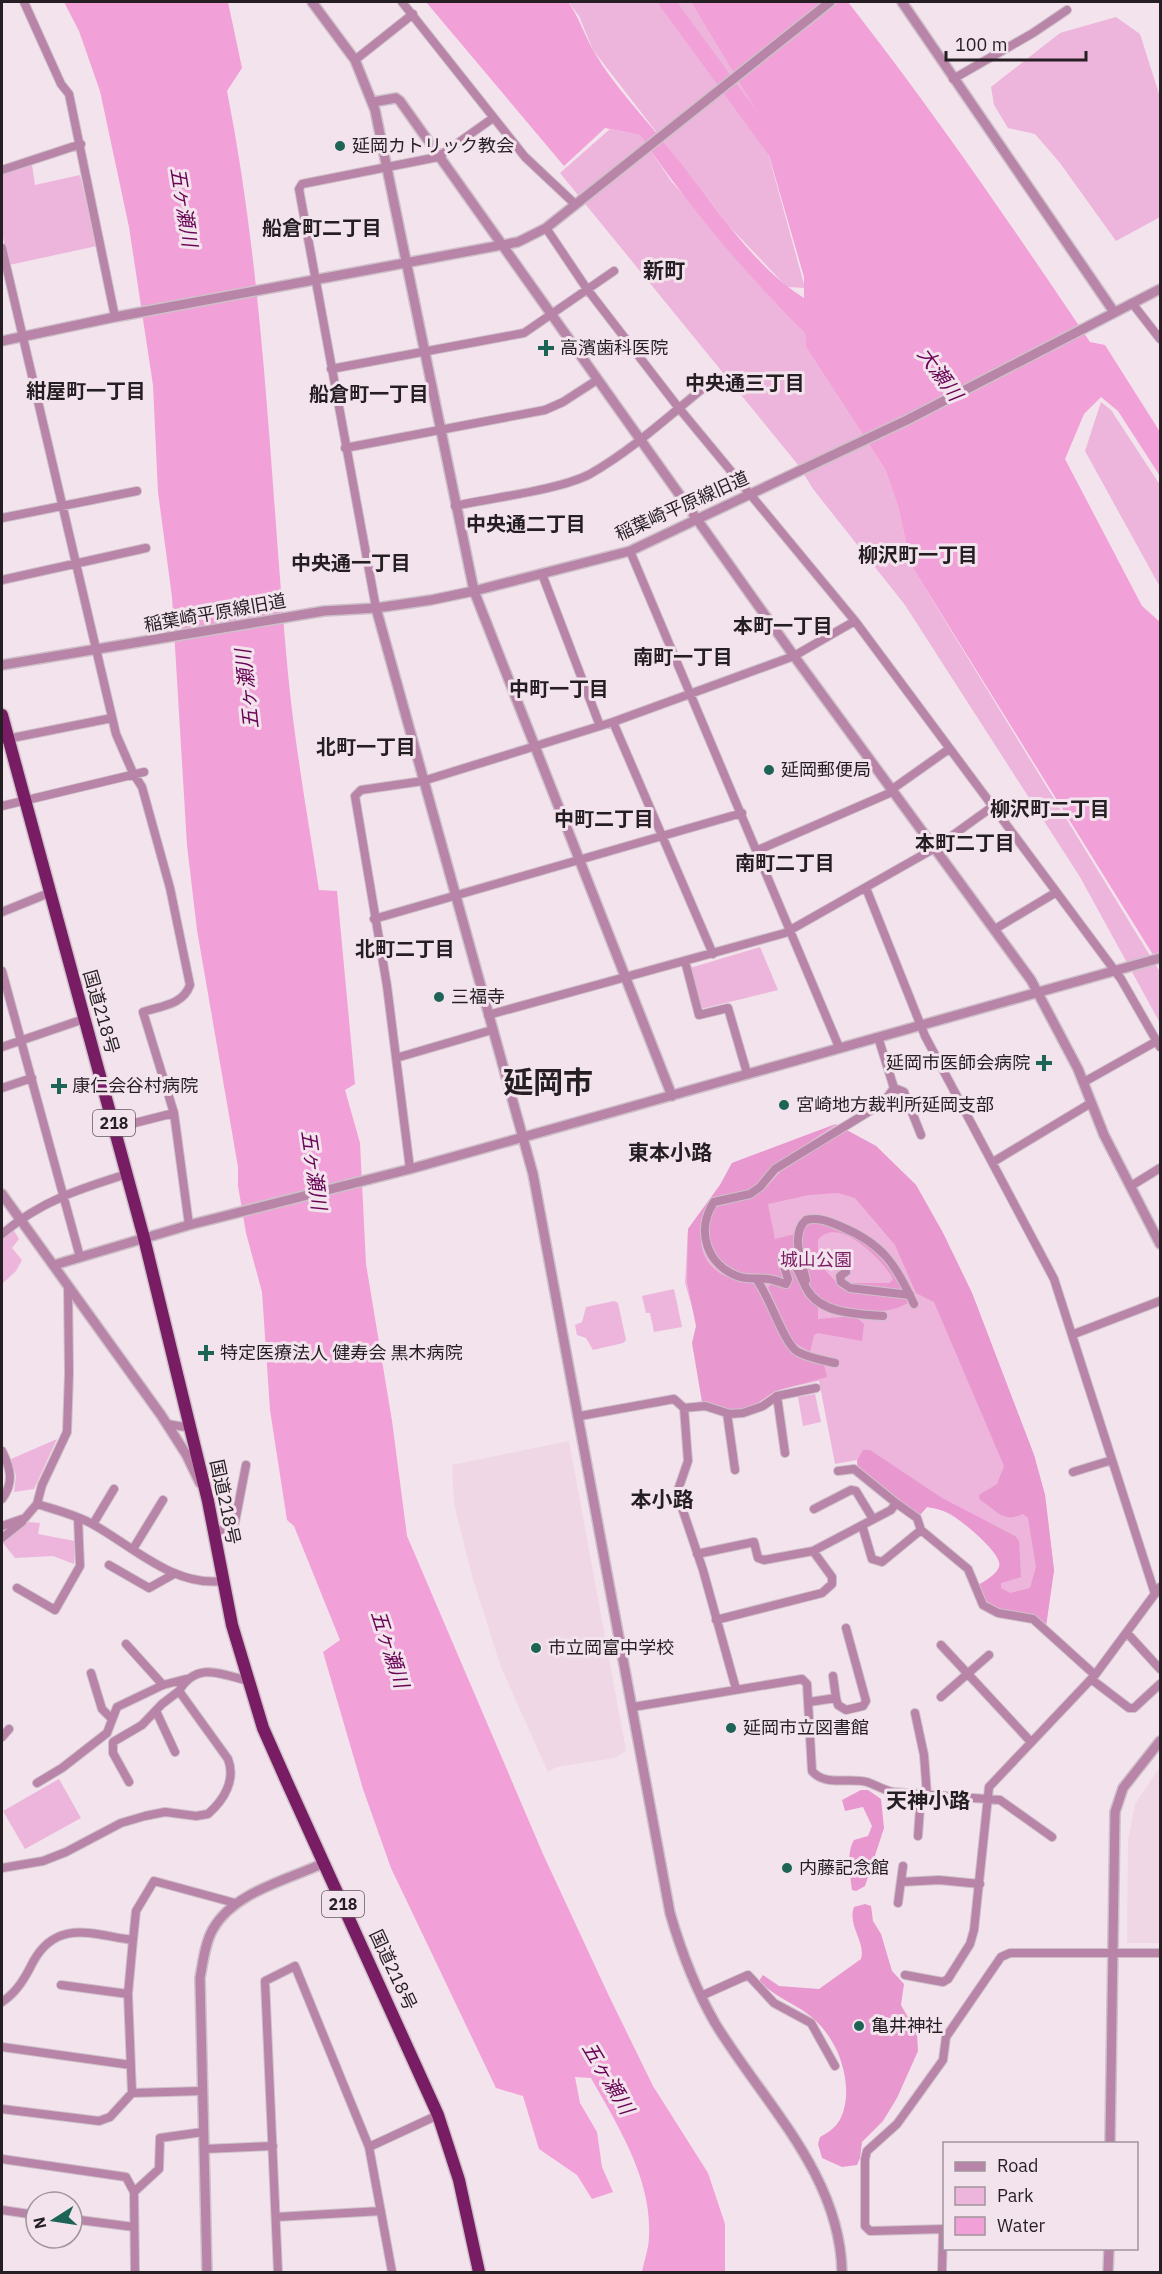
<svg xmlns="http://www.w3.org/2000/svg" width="1162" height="2274" font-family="'IBM Plex Sans','Noto Sans JP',sans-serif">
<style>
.built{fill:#efd7e6}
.green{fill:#edb5db}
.forest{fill:#e897cf}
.water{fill:#f1a0d8}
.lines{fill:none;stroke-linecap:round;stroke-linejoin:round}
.river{stroke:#f1a0d8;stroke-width:16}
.minor-casing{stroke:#cec0c9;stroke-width:10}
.tertiary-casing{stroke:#cec0c9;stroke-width:12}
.trunk-casing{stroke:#cec0c9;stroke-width:15}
.minor{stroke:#b884a8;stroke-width:8}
.tertiary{stroke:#b884a8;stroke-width:9}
.trunk{stroke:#781c63;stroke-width:12}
.poi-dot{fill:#1d6457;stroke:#f3e3ed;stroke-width:2}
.labels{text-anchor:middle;stroke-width:6;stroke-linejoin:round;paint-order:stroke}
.shield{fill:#f3e3ed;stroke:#635a60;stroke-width:1.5}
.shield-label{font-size:16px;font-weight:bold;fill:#251f23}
.poi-label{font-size:18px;fill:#251f23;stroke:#f3e3ed;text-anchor:start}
.street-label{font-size:18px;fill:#251f23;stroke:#f3e3ed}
.park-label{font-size:18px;fill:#7a1c64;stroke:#f3e3ed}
.water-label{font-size:20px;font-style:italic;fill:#680555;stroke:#f3e3ed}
.neighbourhood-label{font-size:20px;font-weight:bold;fill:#251f23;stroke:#f3e3ed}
.quarter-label{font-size:21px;font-weight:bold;fill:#251f23;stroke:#f3e3ed}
.town-label{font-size:30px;font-weight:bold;fill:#251f23;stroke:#f3e3ed}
</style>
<rect width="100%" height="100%" fill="#f3e3ed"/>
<path class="built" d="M569,1441L626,1751L615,1758L556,1767L548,1772L501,1667L472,1576L454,1504L452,1465Z
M1160,1767V1943H1127L1128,1841L1135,1804Z"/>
<path class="green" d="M568,2H691L756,109L805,288L787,287L729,226L593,50L579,16Z
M1116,17L1140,34L1160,97V217L1116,241L1060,163L1035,134L1008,128L994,105L991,87L1060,33Z
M610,129L640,135L671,181L805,333L806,347L885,469L898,506L911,565L1160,972V1023L1080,877L905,605L813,489L799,466L560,173Z
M32,165L35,185L80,175L97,246L9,265L2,233V173Z
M1101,402L1111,410L1160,485V587L1085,451Z
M760,947L778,990L701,1009L690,968Z
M836,1124L876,1146L916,1185L943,1233L972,1293L1034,1455L1045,1495L1054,1570L1046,1626L978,1585C985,1581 996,1575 999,1567C1005,1555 960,1519 949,1514C942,1510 936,1508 927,1507L919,1516L858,1469L857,1460L835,1464L819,1381L782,1389L734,1411L705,1401L697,1324L685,1283L688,1229L720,1185L732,1163Z
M13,1229L19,1239L12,1248L22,1260L16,1271L2,1284V1238Z
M674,1289L682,1327L654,1332L650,1313H646L642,1296Z
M614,1301L618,1303L626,1340L623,1343L593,1350L586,1338L577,1335L575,1325L582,1322L586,1307Z
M815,1394L821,1422L803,1426L798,1397Z
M57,1439L34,1489L14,1492L16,1476L11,1459Z
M28,1522L40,1523L38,1534L75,1541L74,1564L53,1556L15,1558L3,1543Z
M59,1779L81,1818L25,1849L3,1811Z"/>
<path class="forest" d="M836,1124L775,1165L752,1189L710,1200C698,1227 693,1260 725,1276C736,1281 751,1279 759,1289C774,1308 775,1343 797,1356C804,1360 816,1361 824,1364L827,1377L775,1391L751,1408L734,1411L702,1402L692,1343L696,1326L687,1282L688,1229L720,1185L732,1163Z
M846,1130L876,1146L916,1185L943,1233L972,1293L1034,1455L1045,1495L1054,1570L1046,1626L997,1611L984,1602L978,1585C985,1581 996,1575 999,1567C1005,1555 960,1519 949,1513C942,1510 935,1508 927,1507L919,1516L858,1469L857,1461L863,1450H870L942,1498L1015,1536L1019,1541L1021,1577L1001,1583V1588L1010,1593L1030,1588L1036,1567L1028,1518L1023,1514C1003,1524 997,1510 980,1500L979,1495L997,1484L1004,1466L934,1302L916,1293L895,1245L855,1198L838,1193L809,1195L768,1204L775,1239L795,1234L798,1262L790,1255H785V1281C779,1279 773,1276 768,1275C758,1273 749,1275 740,1272C711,1262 702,1233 715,1207L748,1199L763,1191L780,1172Z
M815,1220L849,1232L882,1254L906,1292L852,1286L844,1280L850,1283H890L893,1279C884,1261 838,1214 818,1240V1252L823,1268L839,1285L861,1293L904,1295L908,1303C892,1312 876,1312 859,1310C847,1308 833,1309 823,1302C803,1290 800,1245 804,1225Z
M788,1259L811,1300L818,1305V1319L855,1316L864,1324L862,1341L818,1333L814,1335L810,1352L793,1342L768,1287L773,1283L787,1286L791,1283L784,1262Z
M861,1790H868L881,1799L884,1828L865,1886L856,1891L852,1890C850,1875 846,1853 854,1840L868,1836L872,1826L863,1807L845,1811L842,1800Z
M865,1904L871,1906L873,1921L881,1934L892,1971L904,1984L901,2005L917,2033L918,2051L897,2098L883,2121L862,2142L860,2158L857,2165L842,2167L822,2158L818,2144L820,2137C838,2128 844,2117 846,2097C848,2066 832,2030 805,2012C787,2000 776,1997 759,1981L763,1975L779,1986L819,1989L861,1959C866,1942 847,1925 854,1907Z"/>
<path class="water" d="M64,2H228L242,68L227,91C265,283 270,480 288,674C295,746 308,819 319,890L337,891L355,1084L345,1090L360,1143L366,1264L392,1421L407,1536L543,1854L608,1994L653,2086L708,2173L725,2224V2272H642C644,2261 649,2248 649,2236C652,2179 618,2126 591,2078L575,2077L580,2103L597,2132L602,2167L613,2192L592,2199L577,2175L539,2149L523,2096L496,2088L391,1868L363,1789L323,1652L340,1640L294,1526L287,1520L270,1410L262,1292L246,1233L238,1186V1167L197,930L187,845L172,597L158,492L153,385L129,227L100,91L79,31Z
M426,2H568C579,17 584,34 593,50C614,87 646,119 672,152C711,200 751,265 804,298V277L756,110L691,2H848C934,112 1012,226 1090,342L1105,345L1160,432V476L1118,411L1101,397L1084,414L1065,459L1142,606L1160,622V966L911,565L898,506L885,469L806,347L805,333C745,273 688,206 640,135L605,128L564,166Z"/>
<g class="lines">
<path class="river" d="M667,2L775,150"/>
<g class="minor-casing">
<path id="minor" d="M24,2L61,84L69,94L115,317
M402,2L525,157L575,204
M355,60L413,14
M953,79L1033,33L1067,10
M2,170L81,144
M546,228L587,289L678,407L855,621L1121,979L1160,1047
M2,248L116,734L133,773L142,787L170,888L190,985C183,1005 161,1006 143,1012L174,1113L189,1225
M1132,303L1160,339
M331,369L524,333L614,271
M345,448L545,410L563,402L597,380
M455,506C490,498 560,490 590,474C634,449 672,413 712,381
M2,518L137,491
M630,551L839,1047
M542,574L600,726
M2,580L146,548
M376,608L299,189L302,184L438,157L493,118
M613,722L713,954
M2,740L112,718
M891,790L949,749
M2,806L144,772
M758,850L892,792
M866,888L925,1036L1054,1279L1155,1594
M2,912L49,893
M374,919L742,813
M995,929L1055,893
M685,961L699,1015L728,1008L747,1073
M2,971L80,1257
M488,1015L785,933L935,848L992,807
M878,1037L894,1088L883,1103L775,1169L760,1187L750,1194L714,1202C695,1231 707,1266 740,1277C751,1280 762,1277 773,1280C778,1281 781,1283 786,1284L788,1279L782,1260L789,1258C799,1267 801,1280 808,1291C822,1314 858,1314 883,1316
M2,1047L84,1019
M396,1058L492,1030
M1084,1082L1157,1041
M2,1088L32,1078
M894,1088L904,1092L921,1135
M115,1128L174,1113
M993,1162L1091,1103
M410,1169L387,986L355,796L361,790L423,781L613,722L794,656L855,621
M1131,1186L1160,1168
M2,1234C41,1201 79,1189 127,1174
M846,1272L840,1276L841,1282L850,1288L910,1295
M756,1279C770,1296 784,1345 798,1352C809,1358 823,1360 835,1363
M806,1280C802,1262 790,1234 806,1220C820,1217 830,1222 842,1227C883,1244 896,1265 914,1304
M1074,1334L1160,1301
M777,1396L785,1453
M684,1408L705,1406L730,1414L743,1413L763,1406L777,1396L816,1388
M727,1413L735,1470
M580,1416L674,1399L684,1408L688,1461L678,1490L680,1502L703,1570L736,1689
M167,1424L191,1428
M2,1451C11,1469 14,1483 2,1499
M838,1471L854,1469L896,1503
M1073,1472L1112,1460
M37,1504C56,1510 77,1515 94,1525C135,1548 174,1587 223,1581
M814,1509L851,1490L856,1491L873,1519
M93,1524L114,1489
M862,1525L872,1559L882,1562L921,1530
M2,1526L25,1518L37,1504L42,1485L67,1432L69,1373L68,1286
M214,1534L235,1522L246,1465
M2,1538L22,1522
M133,1549L163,1500
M697,1554L754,1542L758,1558L764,1560L813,1551L891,1510L896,1503L917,1518L921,1530L968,1569L983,1605L998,1613L1033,1619L1095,1675
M109,1565L149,1588L174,1574
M17,1588L55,1610L80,1566L78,1518
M716,1620L822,1593L832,1584V1577L813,1551
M1128,1634L1160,1669
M126,1644L163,1685
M941,1645L1031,1742
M91,1673L102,1709L112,1719
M833,1676L836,1698
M1091,1679L1129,1708H1134L1160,1684
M941,1697L989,1655
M809,1702L836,1698L838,1705L846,1710L863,1706L866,1701L846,1628
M633,1707L802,1679L807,1684L812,1771C825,1787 849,1777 867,1782C876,1785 883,1790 893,1792L1000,1800L1052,1837
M156,1711L175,1752
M915,1713L924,1755L927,1794
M2,1737L9,1729
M129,1782L113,1753V1742L142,1725L162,1704L179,1691
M37,1783L62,1768L107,1733L117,1707L163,1685L186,1679
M918,1836L921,1793
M2,1868L43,1861L66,1852L121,1823L145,1816L165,1812L196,1816L208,1814C224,1800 236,1780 228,1759L179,1691C196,1661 222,1674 248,1681
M901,1882L939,1880L980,1884
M898,1903L903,1866
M905,1975L943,1982L948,1979L970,1944L974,1930L989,1787L1095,1675L1160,1587
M61,1985L128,1994
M701,1996L748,1975L774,2003L811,2023L835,2066
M2,2002C17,1992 25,1978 33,1962C57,1918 93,1935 133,1940L136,1911L154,1881L235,1903
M2,2047L131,2065
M132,2093L128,1994L133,1940
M2,2109L99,2121L110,2117L132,2093L202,2091
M369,2147L438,2115
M204,2149L273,2146
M2,2159L126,2177L134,2192L135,2272
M134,2192L159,2169L160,2138L203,2132
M2,2210L36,2215
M276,2217L381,2211
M72,2219L134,2227
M944,2229L870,2231L865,2226V2159L867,2151L897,2124L943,2060L946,2037L1001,1957L1010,1953H1160
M278,2272L265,1981L295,1966L369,2147L392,2272
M942,2272L943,2231"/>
</g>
<g class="tertiary-casing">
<path id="tertiary" d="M312,2L355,60L375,110L474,591L672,1096
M902,2L1114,312
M373,102L396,98L400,101L794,656L1031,980L1078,1069L1104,1135L1160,1244
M2,341L115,317L518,242L546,228L830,2
M376,608L533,1174L670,1913C681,1951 695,1988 715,2023C763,2102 840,2174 842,2272
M2,665L324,611L376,608L431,600L474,591L630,551L907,420L1160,289
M2,1194L161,1415L186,1454L200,1483
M54,1265L189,1225L410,1169L1160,958
M1110,2144L1115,1812L1123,1788L1160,1741
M207,2272L200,1978C203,1962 205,1943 213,1929C234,1892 287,1880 324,1863
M1108,2272L1109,2248"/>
</g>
<g class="trunk-casing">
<path id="trunk" d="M2,715L144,1238L208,1501L232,1625L263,1728L286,1780L438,2115L459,2180L479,2272"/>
</g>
<use href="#minor" class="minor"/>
<use href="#tertiary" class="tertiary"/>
<use href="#trunk" class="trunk"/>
</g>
<g class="poi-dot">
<circle cx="340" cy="146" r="6"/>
<path d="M543 339h6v6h6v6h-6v6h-6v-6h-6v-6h6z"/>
<circle cx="769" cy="770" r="6"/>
<circle cx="439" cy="997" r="6"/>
<path d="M1041 1054h6v6h6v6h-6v6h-6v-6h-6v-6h6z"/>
<path d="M56 1077h6v6h6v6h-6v6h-6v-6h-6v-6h6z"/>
<circle cx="784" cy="1105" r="6"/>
<path d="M203 1344h6v6h6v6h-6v6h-6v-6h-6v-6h6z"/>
<circle cx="536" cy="1648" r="6"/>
<circle cx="731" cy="1728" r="6"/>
<circle cx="787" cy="1868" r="6"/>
<circle cx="859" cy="2026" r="6"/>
</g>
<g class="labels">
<g class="shield">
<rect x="93" y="1110" width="42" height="26" rx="4.5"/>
<rect x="322" y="1891" width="42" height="26" rx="4.5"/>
</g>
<g class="shield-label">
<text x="114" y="1129">218</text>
<text x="343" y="1910">218</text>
</g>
<g class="poi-label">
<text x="352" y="152">延岡カトリック教会</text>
<text x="560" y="354">高濱歯科医院</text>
<text x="781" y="776">延岡郵便局</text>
<text x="451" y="1003">三福寺</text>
<text x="1030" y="1069" text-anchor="end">延岡市医師会病院</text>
<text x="72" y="1092">康仁会谷村病院</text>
<text x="796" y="1111">宮崎地方裁判所延岡支部</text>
<text x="220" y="1359">特定医療法人 健寿会 黒木病院</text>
<text x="548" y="1654">市立岡富中学校</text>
<text x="743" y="1734">延岡市立図書館</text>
<text x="799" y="1874">内藤記念館</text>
<text x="871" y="2032">亀井神社</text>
</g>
<g class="street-label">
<text transform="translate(682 506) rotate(-24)" y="6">稲葉崎平原線旧道</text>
<text transform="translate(215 613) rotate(-10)" y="6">稲葉崎平原線旧道</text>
<text transform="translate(101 1012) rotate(74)" y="6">国道218号</text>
<text transform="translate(225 1502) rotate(78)" y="6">国道218号</text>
<text transform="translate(393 1970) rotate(65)" y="6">国道218号</text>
</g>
<g class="park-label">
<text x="816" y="1266">城山公園</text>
</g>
<g class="water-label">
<text transform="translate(184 207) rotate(81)" y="7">五ヶ瀬川</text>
<text transform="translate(940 374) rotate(54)" y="7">大瀬川</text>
<text transform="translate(247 689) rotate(-96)" y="7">五ヶ瀬川</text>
<text transform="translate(314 1170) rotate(82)" y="7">五ヶ瀬川</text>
<text transform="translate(390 1649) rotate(72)" y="7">五ヶ瀬川</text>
<text transform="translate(608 2078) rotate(59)" y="7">五ヶ瀬川</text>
</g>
<g class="neighbourhood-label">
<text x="322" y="235">船倉町二丁目</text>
<text x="745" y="390">中央通三丁目</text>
<text x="86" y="398">紺屋町一丁目</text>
<text x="369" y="401">船倉町一丁目</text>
<text x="526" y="531">中央通二丁目</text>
<text x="918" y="562">柳沢町一丁目</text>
<text x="351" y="570">中央通一丁目</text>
<text x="783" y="633">本町一丁目</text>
<text x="683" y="664">南町一丁目</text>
<text x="559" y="696">中町一丁目</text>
<text x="366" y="754">北町一丁目</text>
<text x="1050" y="816">柳沢町二丁目</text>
<text x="604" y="826">中町二丁目</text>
<text x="965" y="850">本町二丁目</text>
<text x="785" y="870">南町二丁目</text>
<text x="405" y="956">北町二丁目</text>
</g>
<g class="quarter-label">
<text x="664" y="278">新町</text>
<text x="670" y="1160">東本小路</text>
<text x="662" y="1507">本小路</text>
<text x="928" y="1808">天神小路</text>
</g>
<g class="town-label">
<text x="548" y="1093">延岡市</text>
</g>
</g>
<rect width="1162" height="2274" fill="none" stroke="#251f23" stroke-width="6"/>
<rect x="943" y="2142" width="195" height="108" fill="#f3e3ed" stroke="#a1959c" stroke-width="1.5"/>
<rect x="955" y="2162" width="30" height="9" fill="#b884a8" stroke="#a1959c" stroke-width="1.5"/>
<text x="997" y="2172" font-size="18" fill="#251f23">Road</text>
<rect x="955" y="2187" width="30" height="18" fill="#edb5db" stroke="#a1959c" stroke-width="1.5"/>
<text x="997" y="2202" font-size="18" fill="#251f23">Park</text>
<rect x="955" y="2217" width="30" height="18" fill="#f1a0d8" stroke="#a1959c" stroke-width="1.5"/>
<text x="997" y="2232" font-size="18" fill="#251f23">Water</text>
<g transform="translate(54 2220) rotate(258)"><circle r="28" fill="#f3e3ed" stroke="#a1959c" stroke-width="1.5"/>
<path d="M0-4.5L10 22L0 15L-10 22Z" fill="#1d6457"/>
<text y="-9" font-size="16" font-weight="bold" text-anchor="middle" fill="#251f23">N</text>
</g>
<path d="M946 51v9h140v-9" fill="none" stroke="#251f23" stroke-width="3"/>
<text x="955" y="51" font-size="18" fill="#251f23" stroke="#f3e3ed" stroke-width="4.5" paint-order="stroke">100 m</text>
</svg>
